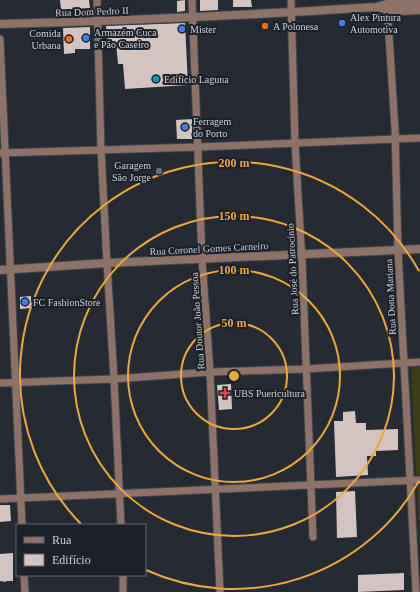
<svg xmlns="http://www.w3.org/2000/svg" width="420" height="592" font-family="'Times New Roman',serif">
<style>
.green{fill:#3a3d17}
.building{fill:#d4c4c1}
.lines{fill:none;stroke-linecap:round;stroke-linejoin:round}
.minor-casing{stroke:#40454d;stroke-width:9}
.tertiary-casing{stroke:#40454d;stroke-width:10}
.minor{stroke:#8c7268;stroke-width:7}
.tertiary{stroke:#8c7268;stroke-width:8}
.ring{fill:none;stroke:#eda83b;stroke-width:2}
.shop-dot{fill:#3f7fe0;stroke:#1b2029;stroke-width:1.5}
.food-dot{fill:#e8710a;stroke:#1b2029;stroke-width:1.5}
.culture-dot{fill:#0f9aa8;stroke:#1b2029;stroke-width:1.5}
.service-dot{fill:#5c6f8a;stroke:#1b2029;stroke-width:1.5}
.health-dot{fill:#e0444e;stroke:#1b2029;stroke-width:1.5}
.labels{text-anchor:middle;stroke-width:4;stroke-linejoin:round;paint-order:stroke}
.street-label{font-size:10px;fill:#ced1d7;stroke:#1b2029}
.poi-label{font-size:10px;fill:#ced1d7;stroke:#1b2029;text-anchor:start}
.centre{fill:#eda83b;stroke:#1b2029;stroke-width:2}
.ring-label{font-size:12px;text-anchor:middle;font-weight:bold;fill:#eda83b;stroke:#1b2029;stroke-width:4;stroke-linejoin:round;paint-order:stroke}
</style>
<rect width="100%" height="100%" fill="#252a33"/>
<path class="green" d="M411,367H420V475H416Z
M417,487H420V553Z"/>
<path class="building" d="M60,0H89L90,8L61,10Z
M185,0V11L177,12V1Z
M200,0H218V10L200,11Z
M233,0H251L252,7H233Z
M185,23L188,85L125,89L123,64H118L116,43L108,44L106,26Z
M90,27V49H75V53L64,54L63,28Z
M192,119V139H177L176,120Z
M31,296V308L20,309V297Z
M231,384L232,409L219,410L217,385Z
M355,411L356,423H366V430L398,429V450L376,451V456H367L368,475L336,477L334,421H343V412Z
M355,491L357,537L337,538L336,492Z
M0,505H10L11,521L0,522Z
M13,553V581H6V582L0,581V554Z
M404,573V590L358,592V575Z"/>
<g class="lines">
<g class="minor-casing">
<path id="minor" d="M97,0L101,150L107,263L114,379L121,525
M192,0L202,259L210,372L220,592
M291,0L295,143L302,261L313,537
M387,5L395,129L398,250L416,592
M0,39L22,525
M0,153L199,147L420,138
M0,383L114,379L210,372L306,369L420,362
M0,499L420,480
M24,575L25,592
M123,575V592"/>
</g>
<g class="tertiary-casing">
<path id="tertiary" d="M376,7L397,11L420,10
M0,24C125,21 251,15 376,7L387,4L420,2
M0,270L107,263L420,249"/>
</g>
<use href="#minor" class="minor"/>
<use href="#tertiary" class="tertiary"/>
</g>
<g class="ring">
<circle cx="234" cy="376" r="53"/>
<circle cx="234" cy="376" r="106"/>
<circle cx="234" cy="376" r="160"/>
<path d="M419 481A213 213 0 0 1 146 570M81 524A213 213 0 1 1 419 271"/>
</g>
<g class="shop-dot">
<circle cx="342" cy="23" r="4"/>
<circle cx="182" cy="29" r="4"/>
<circle cx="86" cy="38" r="4"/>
<circle cx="185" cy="127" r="4"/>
<circle cx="25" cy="302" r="4"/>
</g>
<g class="food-dot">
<circle cx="265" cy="26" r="4"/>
<circle cx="69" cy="39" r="4"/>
</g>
<circle class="culture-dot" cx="156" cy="79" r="4"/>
<circle class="service-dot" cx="159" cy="171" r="4"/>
<path class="health-dot" d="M223 387h4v4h4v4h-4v4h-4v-4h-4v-4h4z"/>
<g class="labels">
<g class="street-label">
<text transform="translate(92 11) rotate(-2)" y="4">Rua Dom Pedro II</text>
<text transform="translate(209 248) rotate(-3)" y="4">Rua Coronel Gomes Carneiro</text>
<text transform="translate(292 269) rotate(-93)" y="4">Rua José do Patrocínio</text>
<text transform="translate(390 297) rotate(-93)" y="4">Rua Dona Mariana</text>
<text transform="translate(197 321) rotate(-94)" y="4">Rua Doutor João Pessoa</text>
</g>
<g class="poi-label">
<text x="350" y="21">Alex Pintura<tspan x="350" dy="12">Automotiva</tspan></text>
<text x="273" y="30">A Polonesa</text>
<text x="190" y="33">Mister</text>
<text x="94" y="36">Armazém Cuca<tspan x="94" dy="12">e Pão Caseiro</tspan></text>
<text x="61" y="37" text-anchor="end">Comida<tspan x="61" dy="12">Urbana</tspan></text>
<text x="164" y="83">Edifício Laguna</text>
<text x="193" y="125">Ferragem<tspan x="193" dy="12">do Porto</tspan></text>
<text x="151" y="169" text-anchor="end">Garagem<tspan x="151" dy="12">São Jorge</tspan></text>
<text x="33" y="306">FC FashionStore</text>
<text x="234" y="397">UBS Puericultura</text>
</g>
</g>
<circle cx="234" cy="376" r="6" class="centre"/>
<g class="ring-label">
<text x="234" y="167">200 m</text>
<text x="234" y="220">150 m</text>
<text x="234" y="274">100 m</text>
<text x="234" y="327">50 m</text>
</g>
<rect x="16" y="524" width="130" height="52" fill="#1b2029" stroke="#63676f"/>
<rect x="24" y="537" width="20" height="6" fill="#8c7268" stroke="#63676f"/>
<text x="52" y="544" font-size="12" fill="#ced1d7">Rua</text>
<rect x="24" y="554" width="20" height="12" fill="#d4c4c1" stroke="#63676f"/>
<text x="52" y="564" font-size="12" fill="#ced1d7">Edifício</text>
</svg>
